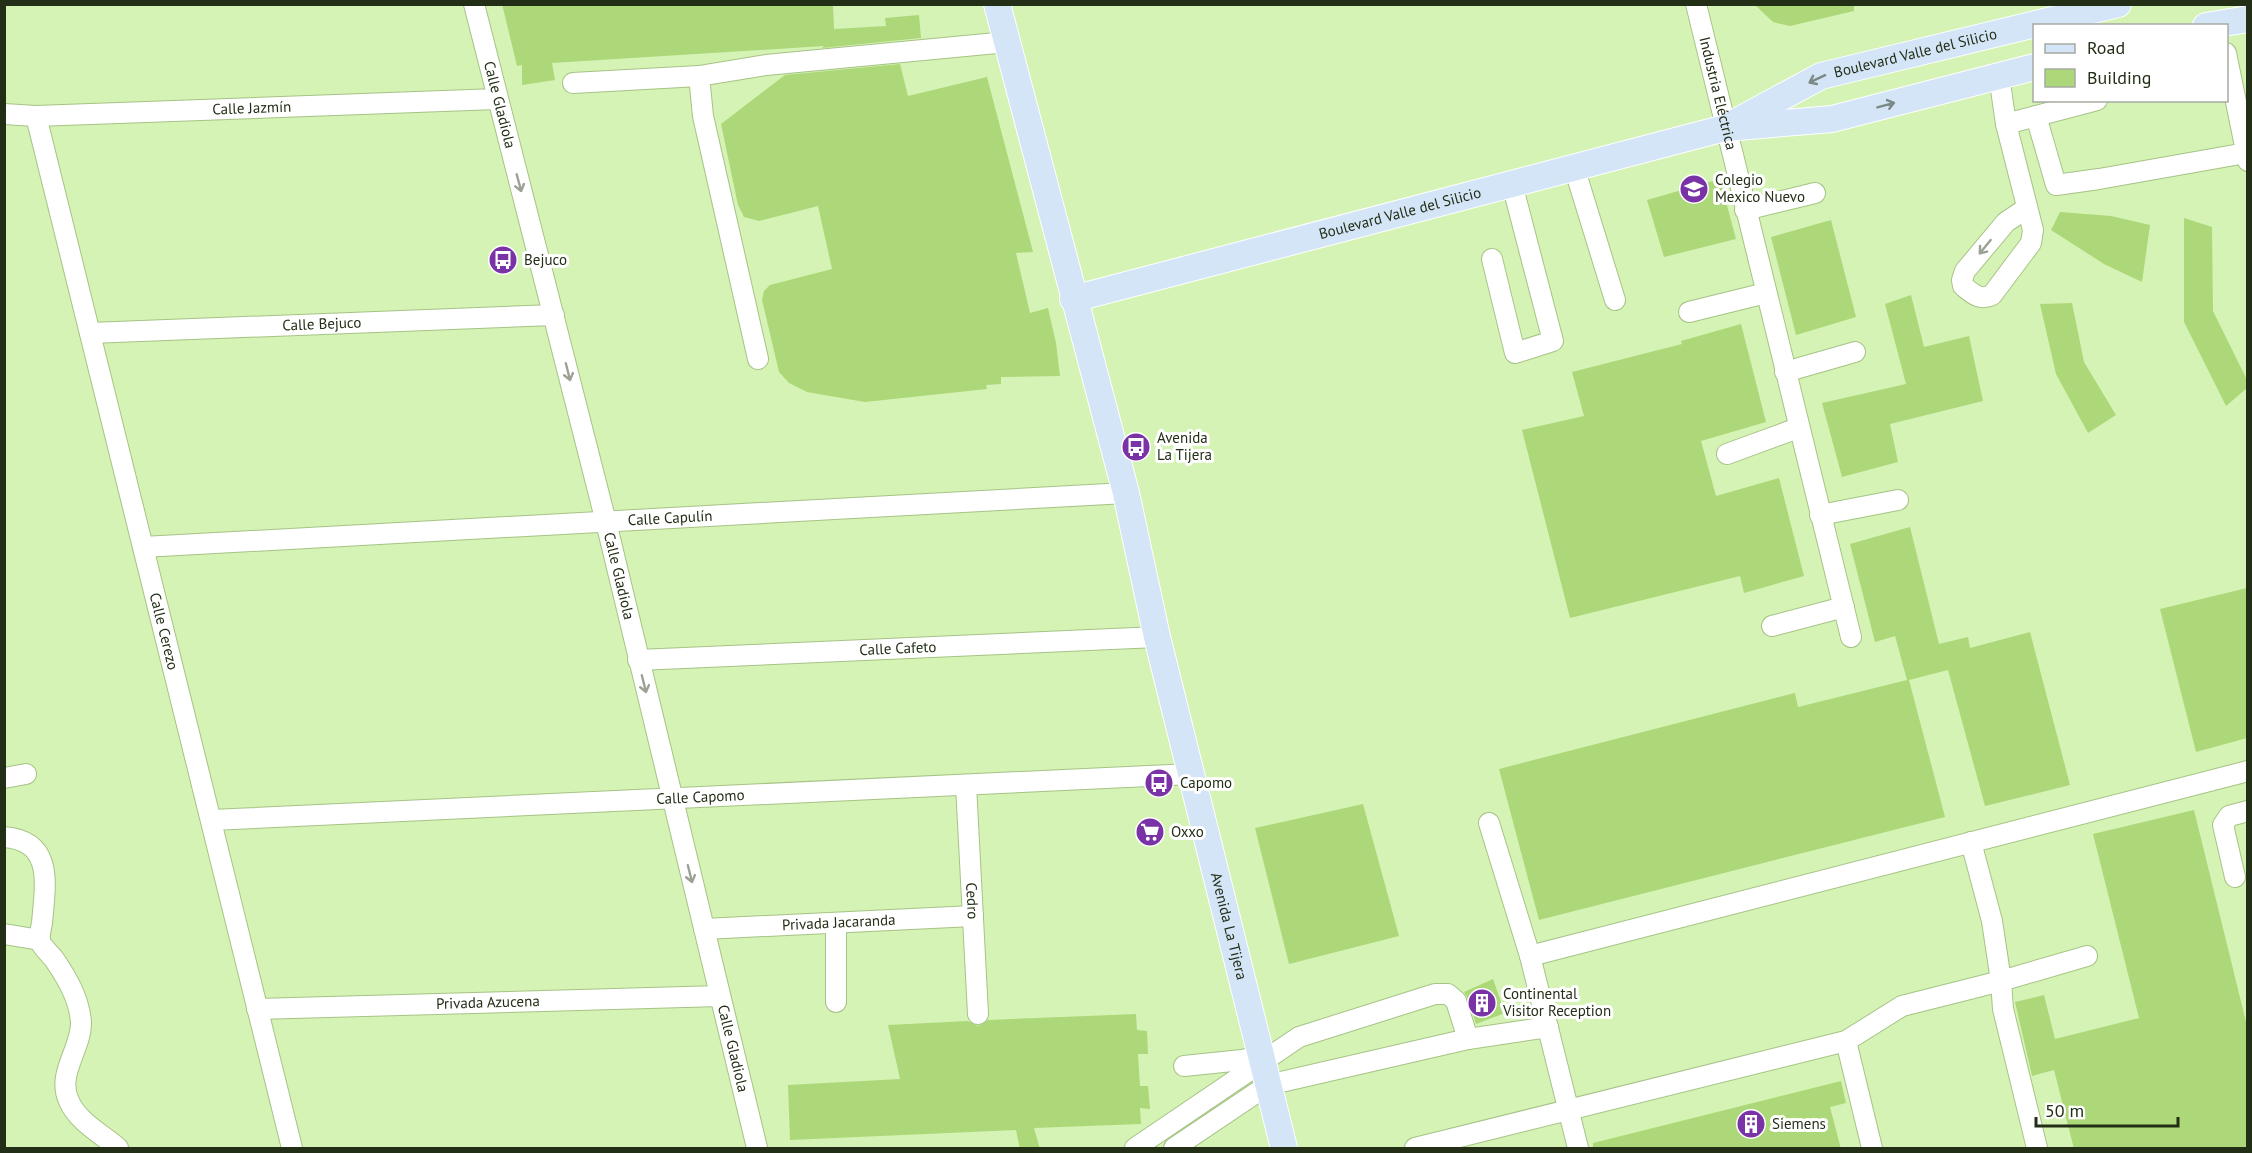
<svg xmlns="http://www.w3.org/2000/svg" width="2252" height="1153" font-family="'PT Sans',sans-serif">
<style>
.building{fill:#acd879}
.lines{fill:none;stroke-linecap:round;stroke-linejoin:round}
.minor-casing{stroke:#a6c386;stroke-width:22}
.major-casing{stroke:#fff;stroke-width:28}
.minor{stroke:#fff;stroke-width:20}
.major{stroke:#d4e5f7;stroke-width:26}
.oneway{stroke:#7c8a86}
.oneway2{stroke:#9ca196}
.labels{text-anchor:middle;stroke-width:6;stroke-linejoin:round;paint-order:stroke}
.street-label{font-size:15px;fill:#232e16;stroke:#fff}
.poi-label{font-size:15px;fill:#232e16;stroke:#fff;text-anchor:start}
</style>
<rect width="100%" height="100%" fill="#d5f3b4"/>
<path class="building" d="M502,4H833L834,29L886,26L885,18L919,15L921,38L822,48L824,46L552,63L555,80L522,85V65L517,66Z
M1754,4H1854V11L1790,26L1773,22Z
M900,64L908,96L987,77L1033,252L1016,253L1030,313L1048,308L1056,343L1060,376L1001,377V384L986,385L987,389L865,402L807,392L789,383L779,372L762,300L764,291L770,285L832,269L818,206L759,221L744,217L738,205L721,124L785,75Z
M1720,179L1736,239L1664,257L1647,200Z
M2060,212L2111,216L2150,225L2142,282L2104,264L2051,230Z
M2184,218L2212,227L2213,311L2247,380V388L2226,406L2184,322Z
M1831,220L1856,317L1796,335L1771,237Z
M1911,295L1924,347L1969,336L1983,401L1890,424L1898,462L1842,477L1822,403L1906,384L1885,304Z
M2072,303L2084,362L2116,415L2088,433L2056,374L2040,304Z
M1741,324L1766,422L1701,441L1716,496L1779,478L1804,576L1744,593L1740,576L1570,618L1522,430L1584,416L1572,372L1682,344L1681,341Z
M1910,527L1939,644L1968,637L1970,648L2030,632L2070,785L1985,806L1948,670L1909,680L1945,817L1539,920L1499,769L1795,693L1798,707L1907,680L1895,636L1875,642L1850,544Z
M2247,588V738L2196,752L2160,609Z
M1363,804L1399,936L1289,964L1255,828Z
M2194,810L2247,1026V1149H2074L2054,1070L2032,1076L2015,1002L2044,995L2055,1039L2139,1018L2093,834Z
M1493,979L1505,1013L1476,1024L1467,997L1464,992Z
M1136,1014L1137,1030L1147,1031L1148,1054H1138L1140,1086H1148L1150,1109L1140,1108L1141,1124L1034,1128L1040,1149H1020L1016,1130L790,1140L788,1085L900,1079L888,1025L968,1021L978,1026L988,1020Z
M1841,1081L1846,1103L1830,1107L1841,1149H1593V1143Z"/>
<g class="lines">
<g class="minor-casing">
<g id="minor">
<path id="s1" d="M474,4L606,522L757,1148"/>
<path id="s2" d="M1696,4L1851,637"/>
<path d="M2226,53L2248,161"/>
<path d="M1999,76L2006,124L2033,230L2031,243L1992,295C1980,301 1973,294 1963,286L1962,280L1965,271L2006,222L2027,208"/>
<path d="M573,83L699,76"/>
<path id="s3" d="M4,114L36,116L497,99"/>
<path id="s4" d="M36,116L292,1148"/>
<path d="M2036,116L2056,185L2099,179L2246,153"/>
<path d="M2006,124L2097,100"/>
<path d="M1574,167L1615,300"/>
<path d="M1745,210L1815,193"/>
<path d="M1492,259L1515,353L1553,341L1512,184"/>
<path d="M1689,312L1766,293"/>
<path id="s5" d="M90,333L554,315"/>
<path d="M758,359L703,116L699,76L766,65L1007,42"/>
<path d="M1785,372L1855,352"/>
<path d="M1727,454L1798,428"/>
<path d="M1820,515L1898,500"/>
<path id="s6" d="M143,547L1126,493"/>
<path d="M1772,626L1844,607"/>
<path id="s7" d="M638,660L1157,637"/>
<path d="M4,778L26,774"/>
<path id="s8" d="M966,785L978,1014"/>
<path id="s9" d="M211,820L1191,774"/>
<path d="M1489,823L1530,956L1578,1148"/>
<path d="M4,837C55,841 45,886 42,923C41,928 39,936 40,941C42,947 50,954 54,959C67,978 79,998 81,1022C82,1048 56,1074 69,1101C77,1121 103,1135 118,1148"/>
<path d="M2235,877L2223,825L2229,816L2248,811"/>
<path d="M836,923V1002"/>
<path id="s10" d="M704,929L973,916"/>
<path d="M4,934L40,940"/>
<path d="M1530,956L2248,771"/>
<path id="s11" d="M257,1009L720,996"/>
<path d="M1846,1041L1872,1148"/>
<path d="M1184,1066L1242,1060L1260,1056"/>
<path d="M1135,1148L1299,1037L1435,994H1448L1456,1001L1468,1039"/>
<path d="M1174,1148L1268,1085L1468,1039L1548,1027"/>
<path d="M1415,1148L1846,1041L1902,1006L2001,981L1992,921L1971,842"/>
<path d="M2037,1148L2003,1009L2001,981L2087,956"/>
</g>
</g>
<g class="major-casing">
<g id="major">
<path id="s12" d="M997,4L1126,493L1157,637L1284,1148"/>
<path d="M2206,26L2248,19"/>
<path id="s13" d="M1734,123L1821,76L2118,4"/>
<path id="s14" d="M1073,299L1725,128L1832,119L2034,67"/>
</g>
</g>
<use href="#minor" class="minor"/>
<use href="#major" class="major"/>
</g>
<defs><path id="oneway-shaft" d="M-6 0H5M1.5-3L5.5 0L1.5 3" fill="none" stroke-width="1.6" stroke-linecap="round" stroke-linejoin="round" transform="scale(1.5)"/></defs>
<g class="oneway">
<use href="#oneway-shaft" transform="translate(1817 79) rotate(155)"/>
<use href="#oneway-shaft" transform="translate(1886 105) rotate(-15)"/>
</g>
<g class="oneway2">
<use href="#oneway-shaft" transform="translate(519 183) rotate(75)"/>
<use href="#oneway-shaft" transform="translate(1985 247) rotate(129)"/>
<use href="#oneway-shaft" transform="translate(568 372) rotate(76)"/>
<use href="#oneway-shaft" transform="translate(644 684) rotate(76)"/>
<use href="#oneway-shaft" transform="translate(690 874) rotate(76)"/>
</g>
<defs>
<g id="school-disc" transform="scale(1.5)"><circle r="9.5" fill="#7933a6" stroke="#fff"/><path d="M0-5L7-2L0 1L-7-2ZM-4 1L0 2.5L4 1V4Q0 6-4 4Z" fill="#fff"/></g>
<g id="bus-disc" transform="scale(1.5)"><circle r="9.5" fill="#7933a6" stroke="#fff"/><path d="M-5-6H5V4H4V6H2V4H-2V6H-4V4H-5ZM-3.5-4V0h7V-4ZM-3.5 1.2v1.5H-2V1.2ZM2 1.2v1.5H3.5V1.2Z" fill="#fff"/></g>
<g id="supermarket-disc" transform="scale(1.5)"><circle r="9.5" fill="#7933a6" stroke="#fff"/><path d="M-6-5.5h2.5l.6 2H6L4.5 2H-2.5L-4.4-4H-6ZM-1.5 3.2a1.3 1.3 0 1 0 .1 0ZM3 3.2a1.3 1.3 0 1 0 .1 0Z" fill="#fff"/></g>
<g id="building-disc" transform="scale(1.5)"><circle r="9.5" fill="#7933a6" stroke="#fff"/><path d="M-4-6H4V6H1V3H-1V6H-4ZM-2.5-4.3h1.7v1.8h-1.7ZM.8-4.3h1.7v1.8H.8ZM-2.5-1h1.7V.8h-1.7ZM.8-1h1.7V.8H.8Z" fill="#fff"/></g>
</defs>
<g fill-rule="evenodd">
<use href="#school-disc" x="1694" y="189"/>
<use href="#bus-disc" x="503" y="260"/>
<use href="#bus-disc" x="1136" y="447"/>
<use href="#bus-disc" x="1159" y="783"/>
<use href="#supermarket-disc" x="1150" y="832"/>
<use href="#building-disc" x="1482" y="1003"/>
<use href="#building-disc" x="1751" y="1124"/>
</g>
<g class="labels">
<g class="street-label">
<text dy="5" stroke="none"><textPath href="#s13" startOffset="196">Boulevard Valle del Silicio</textPath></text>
<text dy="5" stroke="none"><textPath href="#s2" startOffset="92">Industria Eléctrica</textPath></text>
<text dy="5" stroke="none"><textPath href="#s1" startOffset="104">Calle Gladiola</textPath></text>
<text dy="5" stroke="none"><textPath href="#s3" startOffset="248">Calle Jazmín</textPath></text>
<text dy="5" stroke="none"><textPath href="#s14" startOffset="338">Boulevard Valle del Silicio</textPath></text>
<text dy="5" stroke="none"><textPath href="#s5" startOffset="232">Calle Bejuco</textPath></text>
<text dy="5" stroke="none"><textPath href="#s6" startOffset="528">Calle Capulín</textPath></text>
<text dy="5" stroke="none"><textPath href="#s1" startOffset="590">Calle Gladiola</textPath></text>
<text dy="5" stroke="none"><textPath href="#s4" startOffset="531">Calle Cerezo</textPath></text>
<text dy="5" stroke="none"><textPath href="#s7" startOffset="260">Calle Cafeto</textPath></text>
<text dy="5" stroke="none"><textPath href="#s9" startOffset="490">Calle Capomo</textPath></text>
<text dy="5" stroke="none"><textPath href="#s8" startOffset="116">Cedro</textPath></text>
<text dy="5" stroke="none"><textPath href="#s10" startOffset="135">Privada Jacaranda</textPath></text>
<text dy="5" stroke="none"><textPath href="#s12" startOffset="951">Avenida La Tijera</textPath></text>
<text dy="5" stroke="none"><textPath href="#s11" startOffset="231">Privada Azucena</textPath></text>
<text dy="5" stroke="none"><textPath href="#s1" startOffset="1076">Calle Gladiola</textPath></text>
</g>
<g class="poi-label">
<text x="1715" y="185">Colegio<tspan x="1715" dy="17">Mexico Nuevo</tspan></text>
<text x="524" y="265">Bejuco</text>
<text x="1157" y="443">Avenida<tspan x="1157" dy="17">La Tijera</tspan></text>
<text x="1180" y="788">Capomo</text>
<text x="1171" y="837">Oxxo</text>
<text x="1503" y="999">Continental<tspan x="1503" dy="17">Visitor Reception</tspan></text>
<text x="1772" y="1129">Siemens</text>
</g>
</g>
<rect width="2252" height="1153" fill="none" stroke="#232e16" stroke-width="12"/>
<rect x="2033" y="24" width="195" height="78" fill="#ffffff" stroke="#a7aba2" stroke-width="1.5"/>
<rect x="2045" y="44" width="30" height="9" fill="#d4e5f7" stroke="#a7aba2" stroke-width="1.5"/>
<text x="2087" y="54" font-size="18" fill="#232e16">Road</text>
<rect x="2045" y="69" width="30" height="18" fill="#acd879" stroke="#a7aba2" stroke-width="1.5"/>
<text x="2087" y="84" font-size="18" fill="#232e16">Building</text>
<path d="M2036 1117v9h142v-9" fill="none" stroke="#232e16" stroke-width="3"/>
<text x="2045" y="1117" font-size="18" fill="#232e16" stroke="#ffffff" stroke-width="4.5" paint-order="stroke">50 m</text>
</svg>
